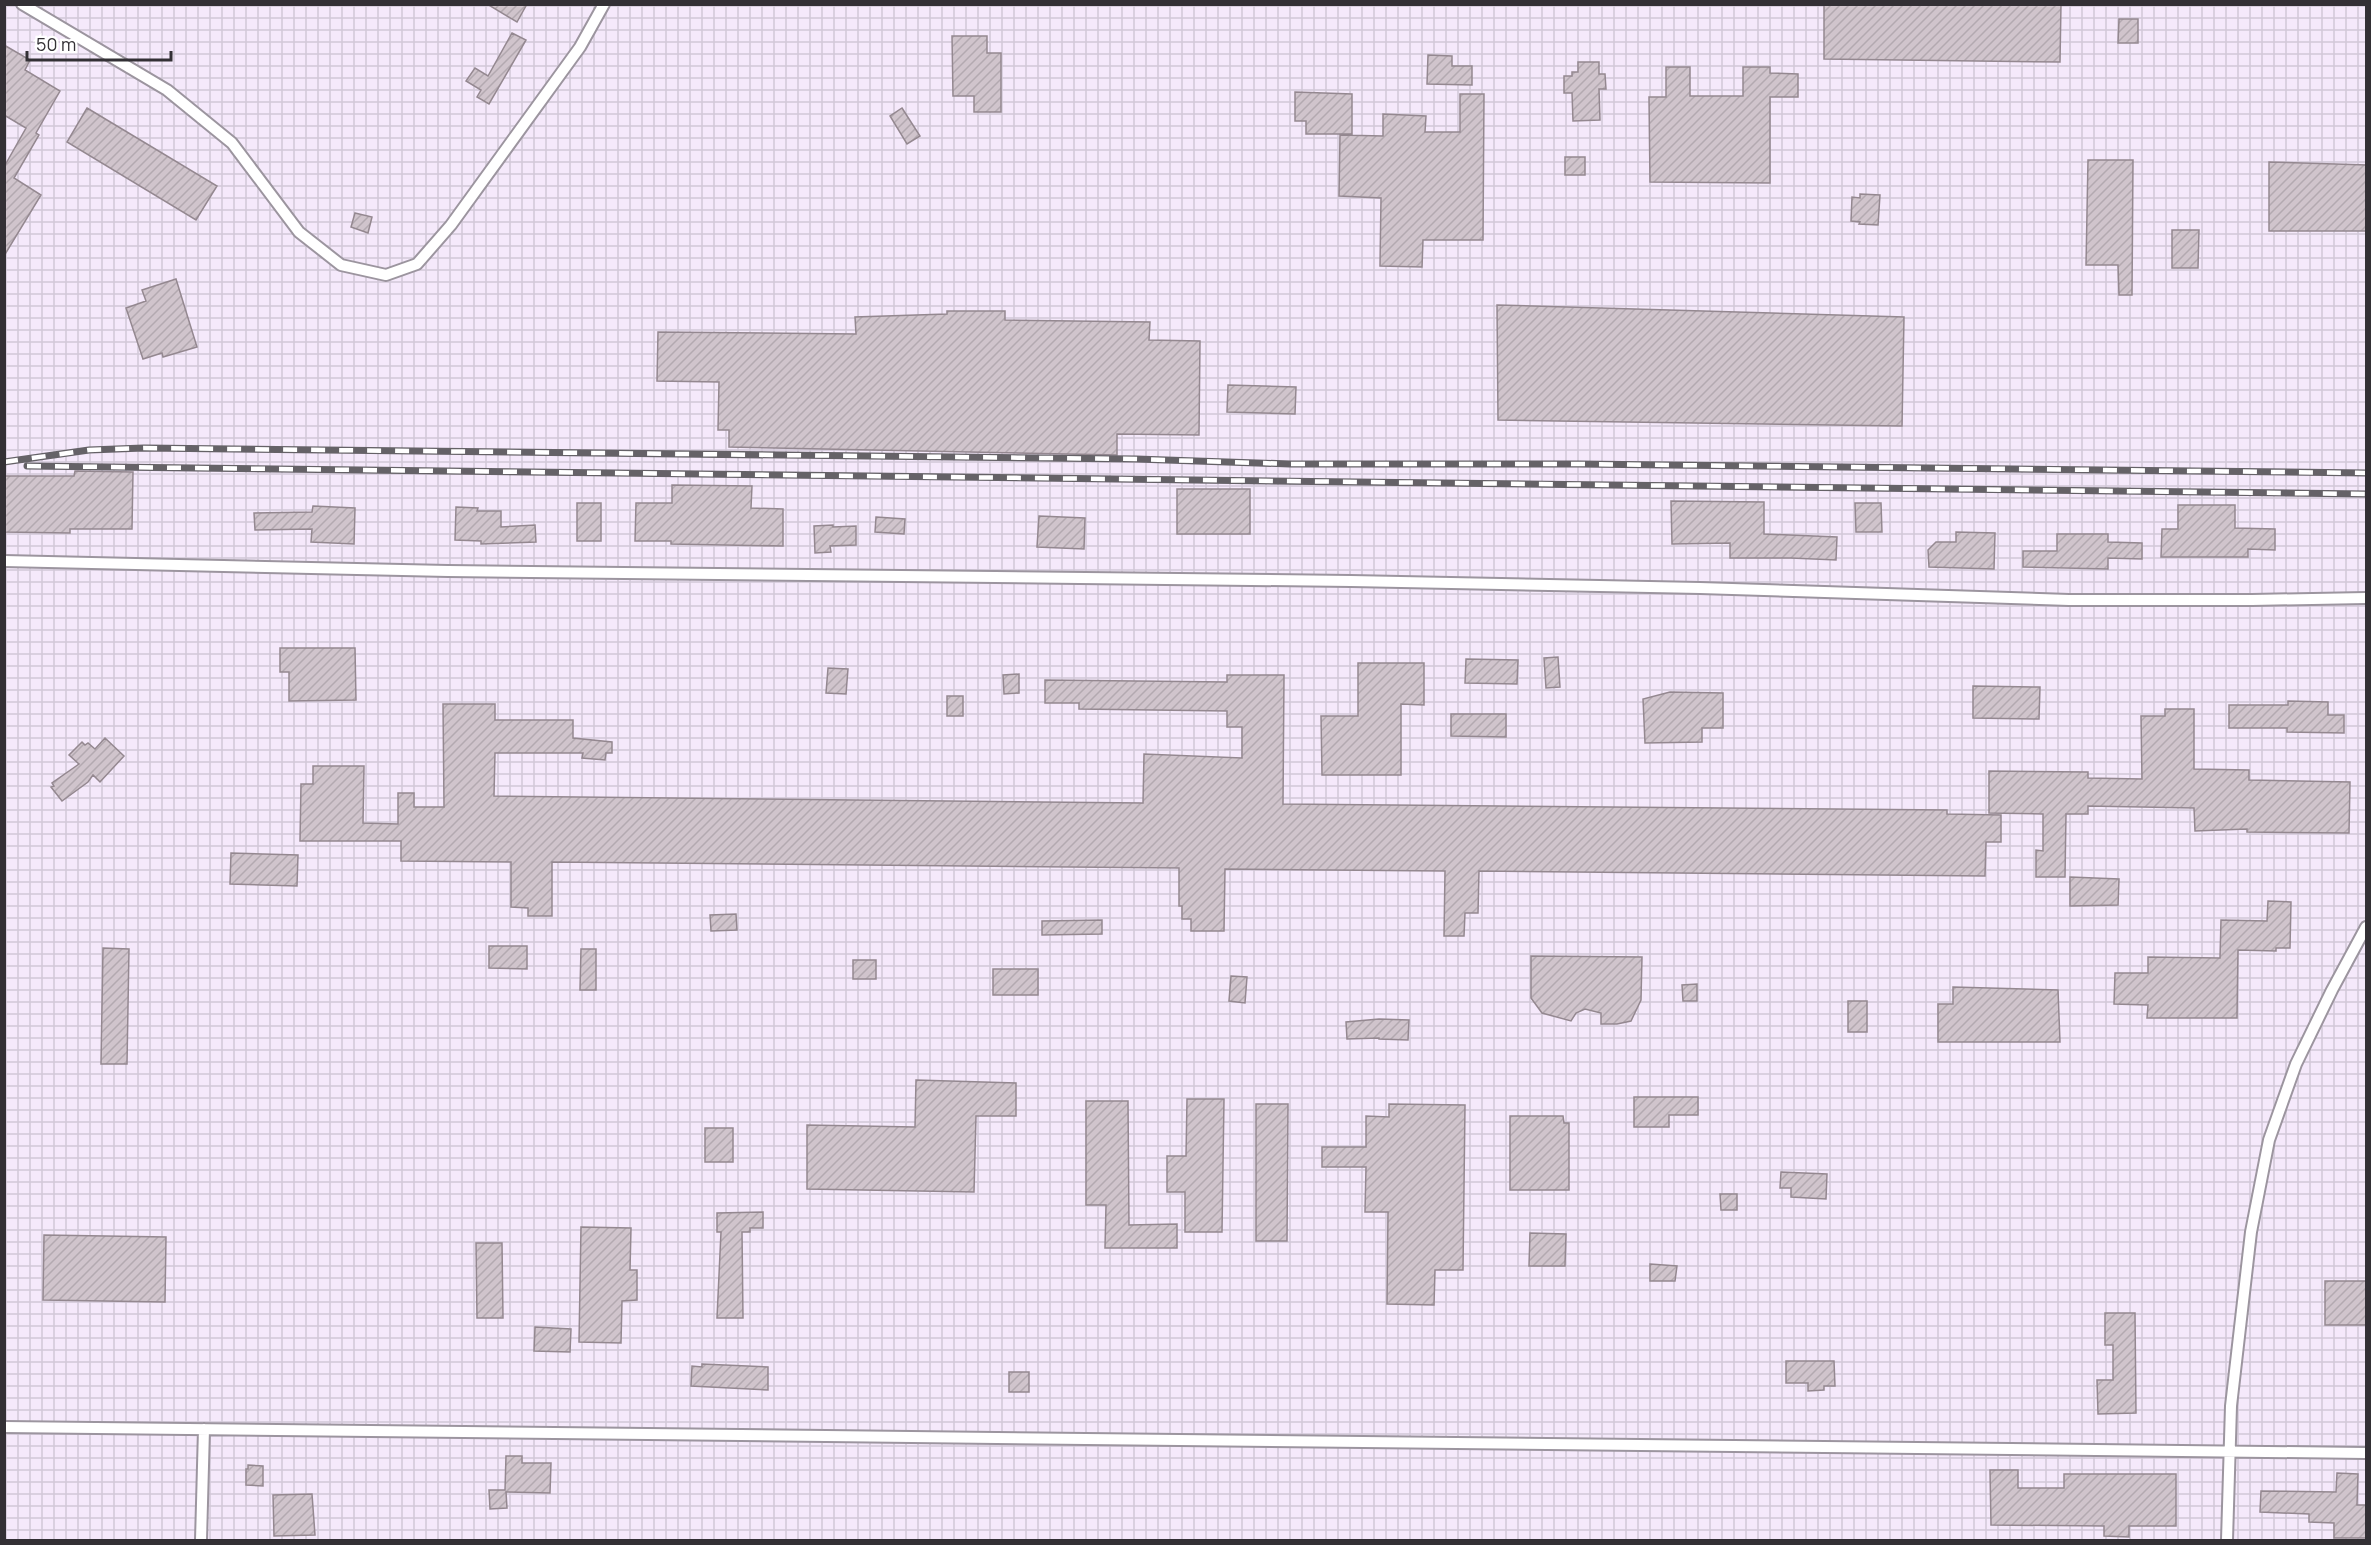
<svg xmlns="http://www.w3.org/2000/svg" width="2371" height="1545" font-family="Manrope,sans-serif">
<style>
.industrial{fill:url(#industrial-grid)}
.building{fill:url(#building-hatch);stroke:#948890;stroke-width:1.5}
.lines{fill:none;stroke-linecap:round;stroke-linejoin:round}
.service-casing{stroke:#9c959f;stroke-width:14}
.service{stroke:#fff;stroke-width:10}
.rail-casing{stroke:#656267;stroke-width:7}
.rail{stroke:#fff;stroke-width:4.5;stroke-dasharray:14;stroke-linecap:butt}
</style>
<defs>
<pattern id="industrial-grid" width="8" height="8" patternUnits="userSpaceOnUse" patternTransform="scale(1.5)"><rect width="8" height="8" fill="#f5e9fb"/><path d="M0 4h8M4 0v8" fill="none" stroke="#d2c8d8"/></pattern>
<pattern id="building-hatch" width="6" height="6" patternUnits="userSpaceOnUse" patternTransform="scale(1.5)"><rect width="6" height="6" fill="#d0c4cc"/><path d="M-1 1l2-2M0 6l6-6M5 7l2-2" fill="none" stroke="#b3a9b0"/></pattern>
</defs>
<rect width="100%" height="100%" fill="#fcf9fe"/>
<path class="industrial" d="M5,5H2366V1540H5Z"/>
<path class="building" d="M487,4H527L517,22Z
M1824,4H2061L2060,62L1824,59Z
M2119,19H2138V43H2118Z
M512,33L526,40L489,104L477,97L481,90L466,81L475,68L488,76Z
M952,36H987V53H1001V112H974V96H953Z
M4,45L30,60L25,70L60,91L36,133L39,135L14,178L41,195L4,256V167L26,128L4,115Z
M1428,55L1452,56V66H1472V85L1427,84Z
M1578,62H1599V74H1605L1606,89H1599L1600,120L1573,121L1572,93H1564V76H1572V72H1578Z
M1666,67H1690V96H1743V67H1770V73L1798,74V97H1770V183L1650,182L1649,97H1666Z
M1295,92L1352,94V134H1306V121H1295Z
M1460,94H1484L1483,240H1423L1422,267L1380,266L1381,198L1339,196L1340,135L1383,136V114L1426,116L1425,132H1460Z
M87,108L217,186L196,220L67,142Z
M902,108L920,136L907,144L890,116Z
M1565,157H1585V175H1565Z
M2088,160H2133L2132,295H2119L2118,265H2086Z
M2269,162L2367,165V231H2269Z
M1860,194L1880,195L1878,225L1859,224L1860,222L1851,221L1852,197L1860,198Z
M355,213L372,217L368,233L351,227Z
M2172,230H2199L2198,268H2172Z
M176,279L197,347L163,357L162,353L143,359L126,308L146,301L142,290Z
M1497,305L1904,317L1902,426L1498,420Z
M947,311H1005V320L1150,322L1149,340L1200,341L1199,435L1117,434V455L729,447V430H718L719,382L657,381L658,332L856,334L855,317L947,314Z
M1228,385L1296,387L1295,414L1227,412Z
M75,471L133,472L132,529H70V533L4,532V476H74Z
M672,485L752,486L751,508L783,509V546L671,544V541H635L636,503H672Z
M1177,489H1250V534H1177Z
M1671,501L1764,502V534L1837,537L1836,560L1791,558H1730V543L1672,544Z
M577,503H601V541H577Z
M1855,503H1881L1882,532H1856Z
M2178,505H2235V528L2275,529V550L2248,549V557H2161L2162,529H2178Z
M313,506L355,508L354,544L311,542L312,529L255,530L254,513L312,512Z
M456,507L478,508L477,511H501V527L535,525L536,542L481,544V541L455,540Z
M1039,516L1085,518L1084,549L1037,547Z
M876,517L905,519L904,534L875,532Z
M833,525V527L856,526V545L830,546L831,552L815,553L814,526Z
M1956,532L1995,533L1994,569L1929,567L1928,550L1936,542H1956Z
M2057,534H2108V542L2142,543V559L2108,558V569L2023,567V551H2057Z
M280,648H355L356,700L289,701V672H280Z
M1558,657L1560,687L1546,688L1544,658Z
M1466,659L1518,660L1517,684L1465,683Z
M1358,663H1424V705L1401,704V775H1322L1321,716H1358Z
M828,668L848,669L846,694L826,693Z
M1019,674V693L1004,694L1003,675Z
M1227,675H1284L1283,804L1947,810V814L2001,815V842H1986L1985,876L1479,871L1478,913H1465L1464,936H1444L1445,871L1225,869L1224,931H1191V919H1182V906H1179V868L552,862V916H528V908L511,907V862L401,861V841H300L301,784H313V766H364L363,823L398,824V793H414V807H444L443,704H495V720H573V738L612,742V753H606L605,760L582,758L583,753H495L494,796L1143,803L1144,754L1242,758V727H1227V711L1079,709V703H1045V680L1227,682Z
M1973,686L2040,687L2039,719L1973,718Z
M1670,692L1723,693V728H1702V742L1645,743L1643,699Z
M947,696H963V716H947Z
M2288,701L2328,702V715H2344V733L2287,732V728H2229V705H2288Z
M2165,709H2194V769L2249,770V780L2350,782L2349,833L2247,832V829L2195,831L2194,808L2088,806V814H2066L2065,877H2036V850L2043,851V814L1989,813V771L2088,772V778L2142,779L2141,716H2165Z
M1451,714H1506V737L1451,736Z
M105,738L124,756L100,782L93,775L88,782L62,801L51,787L54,786L52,783L79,764L69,755L82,742L85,745L88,743L95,749Z
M231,853L298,855L297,886L230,884Z
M2070,877L2119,879L2118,905L2070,906Z
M2268,901L2291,902L2290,948H2276V951L2238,950L2237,1018H2147L2148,1005L2114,1004L2115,973H2148V957L2220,958L2221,920L2267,921Z
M736,914L737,930L711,931L710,915Z
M1102,920V934L1042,935V921Z
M489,946H527V969L489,968Z
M103,948L129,949L127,1064H101Z
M581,949H596V990H580Z
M1531,956L1642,957L1641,1000L1631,1021L1617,1024H1601V1013L1585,1009L1576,1013L1571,1021L1542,1013L1531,998Z
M853,960H876V979H853Z
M993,969H1038V995H993Z
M1231,976L1247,977L1245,1003L1229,1001Z
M1697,984V1001H1683L1682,985Z
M1953,987L2058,990L2060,1042H1938V1004H1953Z
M1848,1001H1867V1032H1848Z
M1379,1019L1409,1020L1408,1040L1379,1039V1038L1347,1039L1346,1022Z
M916,1080L1016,1083V1116H976L974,1192L807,1189V1125L915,1127Z
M1634,1097H1698V1115H1669V1127H1634Z
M1187,1099H1224L1222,1232H1185V1192H1167V1156H1186Z
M1086,1101H1128L1129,1225L1177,1224V1248H1105L1106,1205H1086Z
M1256,1104H1288L1287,1241H1256Z
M1389,1104L1465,1105L1463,1270H1435L1434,1305L1387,1304L1388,1212H1365L1366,1167H1322V1147H1366V1116L1389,1117Z
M1510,1116H1563L1564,1123H1569V1190H1510Z
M705,1128H733V1162H705Z
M1781,1172L1827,1174L1826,1199L1791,1197V1188H1780Z
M1720,1194H1737V1210H1721Z
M763,1212V1228H750V1232H742L743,1318H717L721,1232H717V1213Z
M581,1227L631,1228L630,1270H637V1300L622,1301L621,1343L579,1342Z
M1530,1233L1566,1234L1565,1266H1529Z
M44,1235L166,1237L165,1302L43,1300Z
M476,1243H502L503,1318H477Z
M1650,1264L1677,1266L1675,1281H1650Z
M2325,1281H2367V1325H2325Z
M2105,1313H2135L2136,1413L2098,1414L2097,1380H2113V1345H2105Z
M535,1327L571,1329L570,1352L534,1351Z
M1786,1361H1834L1835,1386H1824V1390L1808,1391V1383H1786Z
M702,1364L768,1367V1390L691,1386L692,1366L702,1367Z
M1009,1372H1029V1392H1009Z
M506,1456H522V1463H551L550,1493L506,1492L507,1508L490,1509L489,1490H505Z
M248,1465L263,1466V1486L246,1485V1469H248Z
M1990,1470H2018V1488H2064V1474H2176V1526H2129V1537L2104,1536V1526L1991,1525Z
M2337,1473L2358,1474L2357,1505H2367V1538H2334V1523L2309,1522V1514L2260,1512L2261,1491L2336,1492Z
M312,1494L315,1535L274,1536L273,1495Z"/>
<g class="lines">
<g class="service-casing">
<path id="service" d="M22,4L167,90L232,143L299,232L341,265L386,275L417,264L451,225L580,47L604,4
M4,561L448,571L1351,581L1700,588L2069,600H2252L2366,598
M4,1427L2366,1453
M201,1540L204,1429
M2227,1540L2231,1406L2251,1232L2269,1140L2296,1064L2332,990L2366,927"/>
</g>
<use href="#service" class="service"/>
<g class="rail-casing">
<path id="rail" d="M4,462L89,450L144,448L1136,459L1290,464H1579L2366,473
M27,466L2366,494"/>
</g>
<use href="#rail" class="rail"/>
</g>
<rect width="2371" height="1545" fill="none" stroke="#333035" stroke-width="12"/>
<path d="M27 51v9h144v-9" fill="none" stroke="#333035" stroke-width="3"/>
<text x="36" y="51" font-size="18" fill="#333035" stroke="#ffffff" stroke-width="4.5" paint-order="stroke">50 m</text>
</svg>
